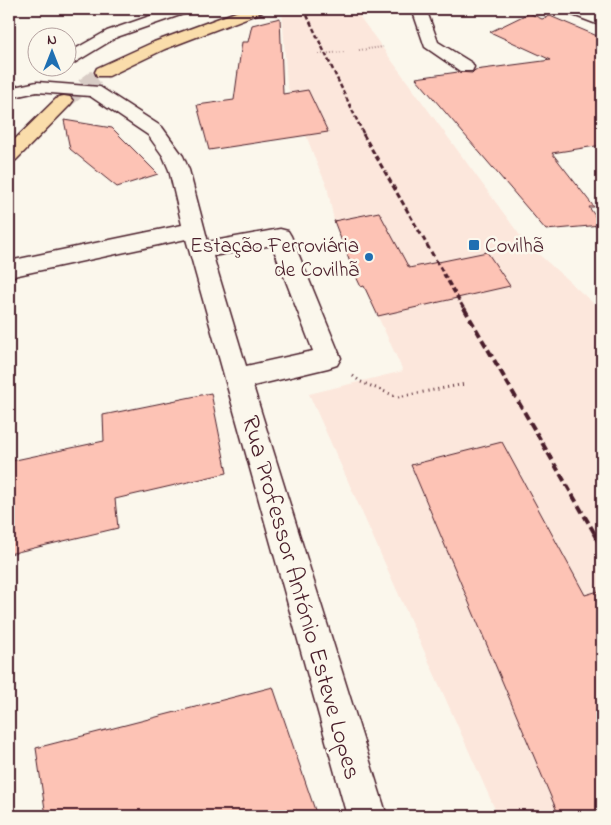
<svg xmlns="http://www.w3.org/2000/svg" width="611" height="825" font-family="'Indie Flower',sans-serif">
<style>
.built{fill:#fce7dc}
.building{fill:#fdc3b5;stroke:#4a1f2b}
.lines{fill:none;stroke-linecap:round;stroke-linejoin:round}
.major-tunnel{stroke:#d8ccc5;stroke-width:16;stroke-dasharray:16 8;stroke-linecap:butt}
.minor-casing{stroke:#4a1f2b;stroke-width:3}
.major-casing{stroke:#4a1f2b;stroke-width:3}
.path-far2{stroke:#4a1f2b;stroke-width:2;stroke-dasharray:0.5 2.5;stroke-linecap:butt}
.path-far1{stroke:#4a1f2b;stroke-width:2.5;stroke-dasharray:1 3;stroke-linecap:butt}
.path{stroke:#4a1f2b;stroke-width:3;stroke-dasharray:1 4;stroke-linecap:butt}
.minor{fill:#fbf7ec;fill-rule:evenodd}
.major{fill:#faddab;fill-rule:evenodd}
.rail-far3{stroke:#4a1f2b;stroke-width:2.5;stroke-dasharray:4.5 2.5;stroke-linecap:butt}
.rail-far2{stroke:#4a1f2b;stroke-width:3;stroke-dasharray:5.5 3;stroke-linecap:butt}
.rail-far1{stroke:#4a1f2b;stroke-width:4;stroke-dasharray:8 4;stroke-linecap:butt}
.rail{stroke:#4a1f2b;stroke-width:5;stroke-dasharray:10 5;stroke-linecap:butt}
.poi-dot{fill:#1f6fb2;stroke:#fbf7ec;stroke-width:2}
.labels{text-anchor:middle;stroke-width:5;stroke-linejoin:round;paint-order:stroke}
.poi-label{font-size:21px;fill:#4a1f2b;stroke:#fbf7ec;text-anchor:end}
.near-street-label{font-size:25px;fill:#4a1f2b;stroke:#fbf7ec}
</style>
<rect width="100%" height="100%" fill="#fbf7ec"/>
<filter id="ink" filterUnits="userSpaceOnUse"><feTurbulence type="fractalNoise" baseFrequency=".02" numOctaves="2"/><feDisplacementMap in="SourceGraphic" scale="10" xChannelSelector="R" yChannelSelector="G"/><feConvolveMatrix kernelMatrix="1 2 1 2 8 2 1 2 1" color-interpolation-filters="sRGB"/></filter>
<g filter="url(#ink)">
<path class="built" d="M282,9H354L524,241L602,311V816H498L309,394L403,371L364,286L361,287L342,244H345L334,221L327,186L317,164L287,85Z"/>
<path class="building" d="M529,13L542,19L550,16L602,38V145L552,153L594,207H589L601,225L546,230L416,78L458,72L472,73L475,70L551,60L490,32Z
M280,18L283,94L308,90L328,132L209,150L197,105L234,100L242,42H248L252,25Z
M64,120L112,128L158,174L117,187L70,149Z
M379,212L409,268L487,252L510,286L378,316L364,286L361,287L353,270L334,221Z
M211,393L227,473L115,499L118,528L9,554L11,461L104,441L103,415Z
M502,442L585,595L602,590V816H559L411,465Z
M273,687L317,816H46L36,748Z"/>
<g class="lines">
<path class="major-tunnel" d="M64,101L103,72"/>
<g class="minor-casing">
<path id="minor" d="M170,9H191L189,12L117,37L74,63L68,65V53L107,31Z
M412,9H426L438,42L472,63L474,67L472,71H460L425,47Z
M563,9H582L602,17V26L565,12Z
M37,82L100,87L162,127L183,156L189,170L208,242L280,229L288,231L291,236L341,358L337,365L328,368L253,386L387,816H347L186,239L9,277V261L182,225L169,170L163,156L148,135L90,96L37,92L9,98V88ZM272,245L313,351L246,366L213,256Z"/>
</g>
<g class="major-casing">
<path id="major" d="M244,9H264L262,12L165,49L109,76H97L95,72L97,68L154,42Z
M64,96L70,97L73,101L70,105L16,160L9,162V145L58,97Z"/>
</g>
<path class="path-far2" d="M359,50L383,47
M319,54L345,52"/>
<path class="path-far1" d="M330,274L353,270"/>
<path class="path" d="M353,376L361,382L398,397L465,384"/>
<use href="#minor" class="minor"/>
<use href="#major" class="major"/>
<path class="rail-far3" d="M304,9L364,135"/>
<path class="rail-far2" d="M363,134L464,309"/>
<path class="rail-far1" d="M464,308L595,534"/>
<path class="rail" d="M594,533L602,547"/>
</g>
</g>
<g class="poi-dot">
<rect x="468" y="239" width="12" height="12" rx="2.5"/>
<circle cx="369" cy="257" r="5"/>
</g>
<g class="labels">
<g class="poi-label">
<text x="359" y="252">Estação Ferroviária<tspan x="359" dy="24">de Covilhã</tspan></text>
<text x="485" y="252" text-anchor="start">Covilhã</text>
</g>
<g class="near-street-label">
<text transform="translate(303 597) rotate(74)" y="9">Rua Professor António Esteve Lopes</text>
</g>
</g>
<rect width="611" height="825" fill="none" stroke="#fbf7ec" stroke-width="30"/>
<rect x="15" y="15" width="581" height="795" fill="none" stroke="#4a1f2b" stroke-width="2" filter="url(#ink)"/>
<g transform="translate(52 52)"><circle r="24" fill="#fbf7ec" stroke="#b4a19f"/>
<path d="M0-4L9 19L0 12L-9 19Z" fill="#1f6fb2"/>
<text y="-8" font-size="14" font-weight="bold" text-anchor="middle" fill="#4a1f2b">N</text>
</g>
</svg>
